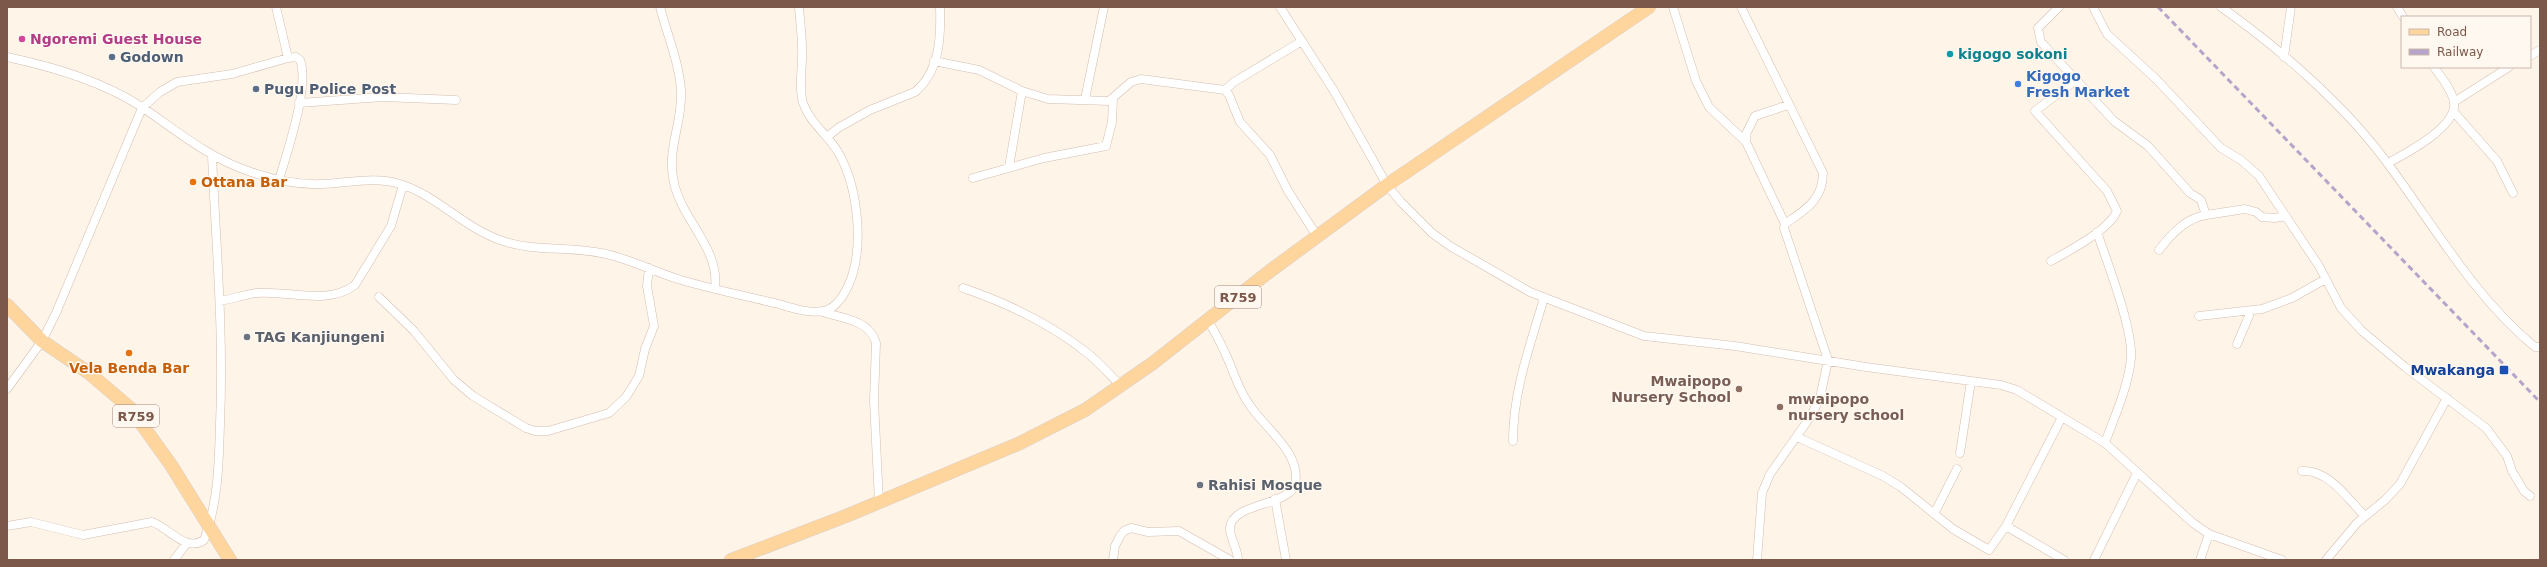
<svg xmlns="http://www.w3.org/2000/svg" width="2547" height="567" font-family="'DejaVu Sans',sans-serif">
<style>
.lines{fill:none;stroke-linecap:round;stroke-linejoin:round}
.street-casing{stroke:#d4bdaf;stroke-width:9}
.primary-casing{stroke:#dad0cc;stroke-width:14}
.street{stroke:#fff;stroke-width:8}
.primary{stroke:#ffd59e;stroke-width:13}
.rail{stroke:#b6a4ca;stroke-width:3;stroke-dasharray:6 4;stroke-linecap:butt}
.hotel-dot{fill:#d1479c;stroke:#fff8f0;stroke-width:1.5}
.culture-dot{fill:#0f9aa8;stroke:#fff8f0;stroke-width:1.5}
.service-dot{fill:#5c6f8a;stroke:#fff8f0;stroke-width:1.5}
.shop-dot{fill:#3f7fe0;stroke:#fff8f0;stroke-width:1.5}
.food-dot{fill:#e8710a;stroke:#fff8f0;stroke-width:1.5}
.worship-dot{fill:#6b7280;stroke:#fff8f0;stroke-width:1.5}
.transit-dot{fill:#1a4fb4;stroke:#fff8f0;stroke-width:1.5}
.education-dot{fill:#8d6e63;stroke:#fff8f0;stroke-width:1.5}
.labels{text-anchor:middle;stroke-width:3;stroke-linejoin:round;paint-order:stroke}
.shield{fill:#fff8f0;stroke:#a3887b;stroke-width:1}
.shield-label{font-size:13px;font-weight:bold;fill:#7b5849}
.hotel-label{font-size:14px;font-weight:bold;fill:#b23c85;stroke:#fff8f0;text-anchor:start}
.culture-label{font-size:14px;font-weight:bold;fill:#0d838f;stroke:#fff8f0;text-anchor:start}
.service-label{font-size:14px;font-weight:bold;fill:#4e5e75;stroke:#fff8f0;text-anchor:start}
.shop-label{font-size:14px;font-weight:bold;fill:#366cbe;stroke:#fff8f0;text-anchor:start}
.food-label{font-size:14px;font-weight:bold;fill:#c56008;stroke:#fff8f0;text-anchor:start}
.worship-label{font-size:14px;font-weight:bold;fill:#5b616d;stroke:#fff8f0;text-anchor:start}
.transit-label{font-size:14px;font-weight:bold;fill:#164399;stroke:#fff8f0;text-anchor:end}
.education-label{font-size:14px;font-weight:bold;fill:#785e54;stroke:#fff8f0;text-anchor:end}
</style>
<rect width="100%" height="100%" fill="#fef4e8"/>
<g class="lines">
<g class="street-casing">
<path id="street" d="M276,7L288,58
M660,7C667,34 679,62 681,90C683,123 666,149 674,183C683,222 720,248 715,289
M1280,7L1334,91L1387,185L1401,202L1432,233L1450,246L1530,292L1644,336L1735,346L1866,367L2001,385L2017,390L2105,443L2193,523L2209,534L2282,560
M1673,7L1696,81L1709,107L1746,142
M1741,7L1823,173C1823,200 1805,210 1785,224L1784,228L1828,360L1820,398L1811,416L1770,474L1762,493L1757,560
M2093,7L2107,34L2156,79L2221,148L2241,160L2259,176L2319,266L2341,308L2362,331L2405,367L2486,428L2507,456L2512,471L2524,491L2530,496
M2221,7C2279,48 2346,106 2388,164C2435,227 2474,297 2535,347H2540
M2397,7L2403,17
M2530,56L2540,50
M7,57C54,67 102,81 142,107C178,132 209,158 251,172C274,180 298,185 322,184C347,183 376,176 400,184C436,195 463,227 500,240C533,252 567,246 601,253C629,258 654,272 681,280C712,289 744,296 775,303C790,307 807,314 823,311C832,310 841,300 845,292C866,256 859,188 838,152C828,135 810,123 803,103C798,86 803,67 802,49C802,35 800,21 799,7
M2284,57L2291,7
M934,61L979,70L1022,91L1048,99L1109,101L1131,82L1141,79L1225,90L1229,95L1240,122L1270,155L1288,191L1317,236
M2076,80L2114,121L2148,146L2190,193L2201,200L2206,215L2245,209L2256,212L2262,217L2275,218L2286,216
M1225,90L1234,82L1302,41
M1085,99L1104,7
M2454,102L2509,67
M299,103L383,97L456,100
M2453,111L2497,161L2513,193
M827,137L838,128L870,110L915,92C940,71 941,37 940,7
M2388,163C2405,154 2458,127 2454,102C2452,90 2441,77 2434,67
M1009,167L1022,91
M973,178L1044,158L1106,146L1112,122L1113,99
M1785,224L1746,142V134L1755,116L1788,105
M2097,232C2107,262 2133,328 2131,358C2128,388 2115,415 2105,443
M2159,250C2171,234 2186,218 2206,215
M2051,261C2069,251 2109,230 2117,211L2107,191L2035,111L2076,80L2041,42L2038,28L2059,7
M963,288C1007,303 1049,323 1086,352C1099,362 1110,375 1121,386
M379,297L414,331L454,380L473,396L526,428L535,431H548L609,413L626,397L639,376L645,349L654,326L647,286L649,268
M220,301C232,299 244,295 256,293C289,290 327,306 355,285L391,226L403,185
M822,312C842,318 870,320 876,343L874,401L879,502
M2199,316L2262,309L2292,298L2324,280
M1208,320C1214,331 1221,343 1226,355C1234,372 1239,392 1251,407C1266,429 1302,454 1295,484C1290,506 1232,502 1230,528C1229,536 1238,549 1238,560
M2237,344L2249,316L2248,311
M7,389L42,341L56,313L142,108L160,92L177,82L232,74L288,58L296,57L300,60C310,86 287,152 279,180
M1797,437L1883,476L1901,487L1953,529L1989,550L2006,526L2064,560
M1513,441C1513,391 1530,346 1544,298
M1960,453L1971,381
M2302,471C2328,469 2347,498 2364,515
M1275,499L1286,560
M1934,514L1957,469
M7,526L31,522L83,535L152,522C168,527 186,553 204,540C218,504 219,463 220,424C224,334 216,245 212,156
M2006,526L2062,417
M174,560L187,543
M1113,560L1115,546L1120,536L1124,531L1131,528L1148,532L1179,531L1230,560
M2094,560L2137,473
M2200,560L2209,534
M2326,560L2357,523L2385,500L2400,484L2447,398"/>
</g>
<g class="primary-casing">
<path id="primary" d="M7,305L42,341L89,373L130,408L171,465L230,560
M731,560L846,516L1018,444L1085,410L1153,363L1270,271L1387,185L1649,7"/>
</g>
<use href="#street" class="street"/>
<use href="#primary" class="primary"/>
<path class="rail" d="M2158,7L2540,402"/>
</g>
<circle class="hotel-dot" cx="22" cy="39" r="4"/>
<circle class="culture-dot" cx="1950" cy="54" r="4"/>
<g class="service-dot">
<circle cx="112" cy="57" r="4"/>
<circle cx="256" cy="89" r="4"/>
</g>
<circle class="shop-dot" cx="2018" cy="84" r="4"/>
<g class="food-dot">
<circle cx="193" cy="182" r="4"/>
<circle cx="129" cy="353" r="4"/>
</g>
<g class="worship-dot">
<circle cx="247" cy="337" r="4"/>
<circle cx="1200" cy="485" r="4"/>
</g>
<rect class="transit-dot" x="2499" y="365" width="10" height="10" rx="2"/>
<g class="education-dot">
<circle cx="1739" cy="389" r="4"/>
<circle cx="1780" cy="407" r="4"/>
</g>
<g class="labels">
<g class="shield">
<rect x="1215" y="286" width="46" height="22" rx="3"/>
<rect x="113" y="405" width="46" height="22" rx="3"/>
</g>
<g class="shield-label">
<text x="1238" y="302">R759</text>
<text x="136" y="421">R759</text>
</g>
<g class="hotel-label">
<text x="30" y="44">Ngoremi Guest House</text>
</g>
<g class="culture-label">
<text x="1958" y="59">kigogo sokoni</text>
</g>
<g class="service-label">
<text x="120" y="62">Godown</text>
<text x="264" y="94">Pugu Police Post</text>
</g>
<g class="shop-label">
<text x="2026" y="81">Kigogo<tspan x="2026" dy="16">Fresh Market</tspan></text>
</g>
<g class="food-label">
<text x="201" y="187">Ottana Bar</text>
<text x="129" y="373" text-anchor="middle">Vela Benda Bar</text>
</g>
<g class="worship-label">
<text x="255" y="342">TAG Kanjiungeni</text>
<text x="1208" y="490">Rahisi Mosque</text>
</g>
<g class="transit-label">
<text x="2495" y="375">Mwakanga</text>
</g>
<g class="education-label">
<text x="1731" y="386">Mwaipopo<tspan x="1731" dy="16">Nursery School</tspan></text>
<text x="1788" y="404" text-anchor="start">mwaipopo<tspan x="1788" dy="16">nursery school</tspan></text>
</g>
</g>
<rect width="2547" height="567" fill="none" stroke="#7b5849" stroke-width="16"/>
<rect x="2401" y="16" width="130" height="52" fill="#fff8f0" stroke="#cab8ad"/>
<rect x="2409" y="29" width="20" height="6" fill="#ffd59e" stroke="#cab8ad"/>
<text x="2437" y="36" font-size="12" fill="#7b5849">Road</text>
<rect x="2409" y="49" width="20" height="6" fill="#b6a4ca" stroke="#cab8ad"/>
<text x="2437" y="56" font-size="12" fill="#7b5849">Railway</text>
</svg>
